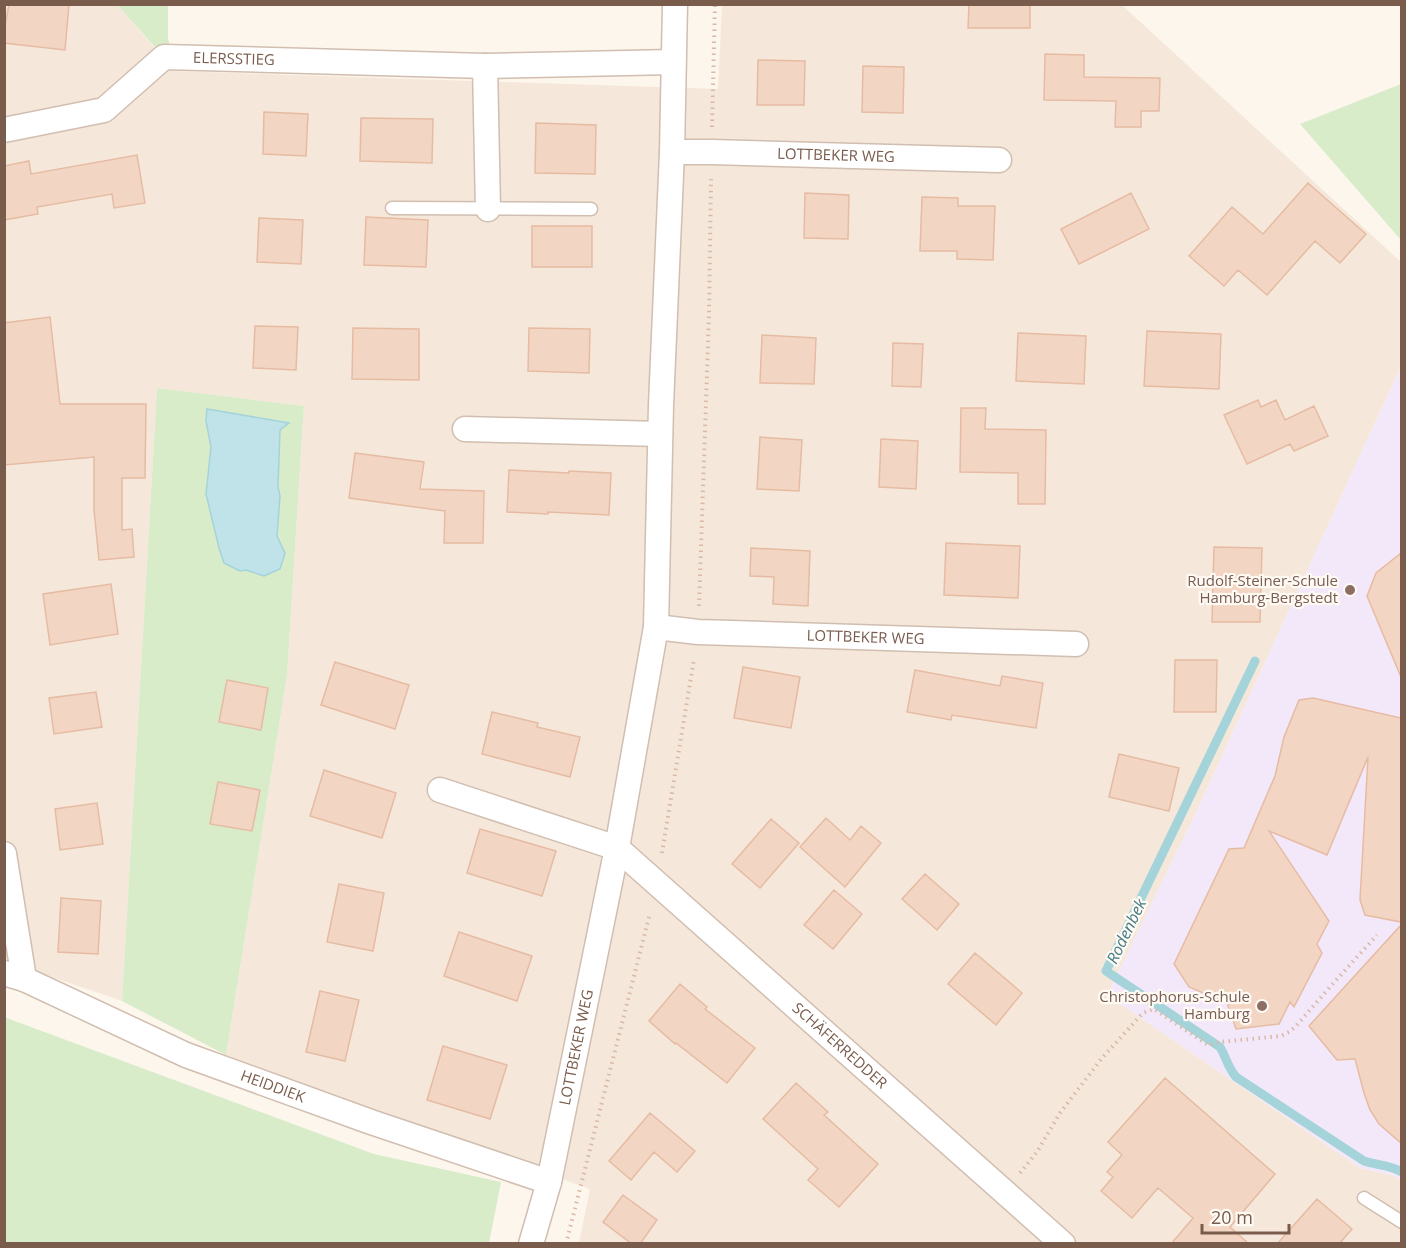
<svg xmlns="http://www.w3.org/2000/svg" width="1406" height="1248" font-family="'Open Sans',sans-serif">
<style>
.residential{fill:#f5e8da}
.education{fill:#f3e8fa}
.green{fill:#d8ecc9}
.water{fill:#bfe3e8;stroke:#a5d3da;stroke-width:1.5}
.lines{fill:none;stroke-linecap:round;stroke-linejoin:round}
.stream{stroke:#a5d3da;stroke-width:9}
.building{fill:#f3d5c3;stroke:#e6bba3;stroke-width:1.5}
.lane-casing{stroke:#d1beb0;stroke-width:15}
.street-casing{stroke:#d1beb0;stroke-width:27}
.path{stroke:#d9b8a5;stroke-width:4;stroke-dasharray:1.5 4.5;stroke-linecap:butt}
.lane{stroke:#fff;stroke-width:12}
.street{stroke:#fff;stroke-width:24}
.education-dot{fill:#8d6e63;stroke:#fffaf3;stroke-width:2}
.labels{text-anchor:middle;stroke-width:4.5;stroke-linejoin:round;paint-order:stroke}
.street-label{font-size:15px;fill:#7a5c4d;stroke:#fffaf3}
.education-label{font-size:15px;fill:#785e54;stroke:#fffaf3;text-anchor:end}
.water-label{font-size:16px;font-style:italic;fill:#437c86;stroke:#fffaf3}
</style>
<rect width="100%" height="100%" fill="#fdf6ec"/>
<path class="residential" d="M5,5H117L163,57L173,58V71L718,89L722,5H1122L1401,262V366L1195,815L1107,995L1360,1168L1392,1175L1401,1181V1243H579L590,1189L370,1110L226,1055L287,676L304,406L157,388L122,1001L5,961Z"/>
<path class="education" d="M1401,366V1181L1392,1175L1360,1168L1107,995L1195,815Z"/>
<path class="green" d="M117,5H168V38L173,58L164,57Z
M1401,84V240L1300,124Z
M157,388L304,406L287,676L226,1055L122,1001Z
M4,1017L374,1154L501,1182L489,1243H5Z"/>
<path class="water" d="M207,409L289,423L280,430L278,487L280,496L277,536L285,553L280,569L264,576L246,570L240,571L224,563L219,548L206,494L211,447L206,421Z"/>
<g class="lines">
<path class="stream" d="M1255,661L1106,971L1220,1047C1226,1057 1228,1068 1236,1077L1364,1161C1376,1165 1390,1165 1402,1172"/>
</g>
<path class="building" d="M9,4H69L65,50L4,43V32Z
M969,4H1030V28H968Z
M1045,54L1084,55V77L1160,78L1159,111H1141V127H1115L1116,101L1044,100Z
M758,60L805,61L804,105H757Z
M863,66L904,67L903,113L862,112Z
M264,112L308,114L306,156L263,154Z
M361,118L433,119L432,163L360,161Z
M536,123L596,125L595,174L535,173Z
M137,155L145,203L114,208L112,194L37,207L38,214L4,220V166L29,161L31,174Z
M1308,183L1366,234L1340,263L1315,241L1267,295L1238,270L1224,286L1189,256L1232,207L1263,234Z
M805,193L849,195L848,239L804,238Z
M1131,193L1149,229L1079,264L1061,229Z
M922,197L958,198V206H995L993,260L957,259V251H920Z
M366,217L428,220L426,267L364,265Z
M259,218L303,220L301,264L257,262Z
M532,226H592V267H532Z
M50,317L60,404H146L145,478H122V530L132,529L134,557L99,560L94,510V457L4,465V323Z
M255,326L298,327L296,370L253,368Z
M353,328L419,329V380L352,379Z
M529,328L590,329L589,373L528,371Z
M1147,331L1221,334L1219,389L1144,386Z
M1018,333L1086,336L1084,384L1016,381Z
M762,335L816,338L814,384L760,383Z
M893,343L923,344L921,387L892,386Z
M1258,400L1261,407L1276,400L1285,420L1314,406L1328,436L1294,451L1290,444L1247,464L1224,415Z
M961,408H986L985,429L1046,430L1045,504H1018V473L960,472Z
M760,437L802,440L799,491L757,489Z
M881,439L918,441L916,489L879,487Z
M355,453L424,462L420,489L484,491L483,543H444L445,511L349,498Z
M509,470L569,473V471L611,473L609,515L548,512V514L507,512Z
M946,543L1020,546L1018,598L944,595Z
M1214,547L1262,548L1260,622H1212Z
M751,548L810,551L808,606L773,604L774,577L750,576Z
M1401,553V677L1367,596L1376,573Z
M111,584L118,634L50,645L43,594Z
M1175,660H1217L1216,712H1174Z
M335,662L409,685L395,729L321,705Z
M743,667L800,677L791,728L734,718Z
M915,670L1000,686L1002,676L1043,683L1036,728L952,715L951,720L907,712Z
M227,680L268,688L261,730L219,722Z
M96,692L102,727L54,734L49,698Z
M1313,698L1401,718V922L1365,915L1360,900L1368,757L1327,855L1269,831L1329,921L1317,944L1322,953L1294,1007L1290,1002L1279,1024L1236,1029L1227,1003L1189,987L1174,964L1229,849L1244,848L1275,776L1284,737L1299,700Z
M492,712L538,723L537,727L580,737L570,777L482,754Z
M1119,754L1179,768L1169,811L1109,797Z
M324,770L396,793L382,838L310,816Z
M218,782L260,790L252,831L210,824Z
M97,803L103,844L60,850L55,809Z
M826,818L850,840L861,826L881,843L845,887L800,847Z
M771,819L799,843L760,888L732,864Z
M480,829L556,851L542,896L467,873Z
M925,874L959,904L937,930L902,899Z
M339,884L384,893L373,951L327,942Z
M834,890L862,914L833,949L804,925Z
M61,898L101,901L98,954L58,952Z
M1401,925V1143L1379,1124L1370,1110L1364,1093L1355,1059L1337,1060L1309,1026Z
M459,932L532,956L517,1001L444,976Z
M975,953L1022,993L996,1025L948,984Z
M680,984L707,1007L705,1009L755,1048L727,1083L676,1043L675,1044L649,1021Z
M320,991L359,1000L345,1061L306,1052Z
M443,1046L507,1065L490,1119L427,1100Z
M1165,1078L1275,1174L1230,1227L1249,1244H1171L1193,1218L1158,1188L1132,1218L1101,1191L1113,1177L1107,1172L1122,1155L1108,1142Z
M796,1083L828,1112L824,1115L878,1164L839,1207L808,1180L818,1169L763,1119Z
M650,1113L695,1151L677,1172L654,1152L631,1180L609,1161Z
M623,1195L657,1220L640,1244H632L603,1222Z
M1317,1199L1352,1229L1339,1244H1277Z"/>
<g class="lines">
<g class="lane-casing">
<path id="lane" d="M392,208L591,209
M1364,1198L1402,1222"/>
</g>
<g class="street-casing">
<g id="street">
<path d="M485,66L488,209"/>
<path id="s1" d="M4,130L104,110L164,57L485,66L673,62"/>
<path id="s2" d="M672,152H712L999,160"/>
<path d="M465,429L660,434"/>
<path id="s3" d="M656,627L698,632L1076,644"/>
<path id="s4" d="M440,790L617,848L1063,1244"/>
<path d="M4,854L24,979"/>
<path id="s5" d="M4,973L24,979L186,1055L371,1122L549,1182"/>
<path id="s6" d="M531,1244L549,1182L617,848L656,627L661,405L672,152L675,4"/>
</g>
</g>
<path class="path" d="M712,127L715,4
M699,606L709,315L711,179
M662,853L694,659
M1020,1173L1037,1152L1060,1113L1102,1058L1143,1013L1154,1009L1208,1045L1220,1042L1281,1036L1289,1032L1296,1026L1330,987L1377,935
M566,1244L650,913"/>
<use href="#lane" class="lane"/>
<use href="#street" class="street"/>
</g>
<g class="education-dot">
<circle cx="1350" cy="590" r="6"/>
<circle cx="1262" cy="1006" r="6"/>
</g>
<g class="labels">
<g class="street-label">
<text dy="5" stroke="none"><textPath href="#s1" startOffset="252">ELERSSTIEG</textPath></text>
<text dy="5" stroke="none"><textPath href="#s2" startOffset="164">LOTTBEKER WEG</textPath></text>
<text dy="5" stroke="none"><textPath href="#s3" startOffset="210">LOTTBEKER WEG</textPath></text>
<text dy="5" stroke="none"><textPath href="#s6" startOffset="202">LOTTBEKER WEG</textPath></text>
<text dy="5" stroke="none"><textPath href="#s4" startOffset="484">SCHÄFERREDDER</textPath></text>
<text dy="5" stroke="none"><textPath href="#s5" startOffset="292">HEIDDIEK</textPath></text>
</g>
<g class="education-label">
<text x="1338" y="586">Rudolf-Steiner-Schule<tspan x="1338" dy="17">Hamburg-Bergstedt</tspan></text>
<text x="1250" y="1002">Christophorus-Schule<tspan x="1250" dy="17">Hamburg</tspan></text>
</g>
<g class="water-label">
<text transform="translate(1126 931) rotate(-64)" y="6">Rodenbek</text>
</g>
</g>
<rect width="1406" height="1248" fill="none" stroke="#7a5c4d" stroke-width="12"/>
<path d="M1202 1224v9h87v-9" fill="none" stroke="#7a5c4d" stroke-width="3"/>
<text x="1211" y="1224" font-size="18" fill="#7a5c4d" stroke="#fffaf3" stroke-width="4.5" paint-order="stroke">20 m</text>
</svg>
